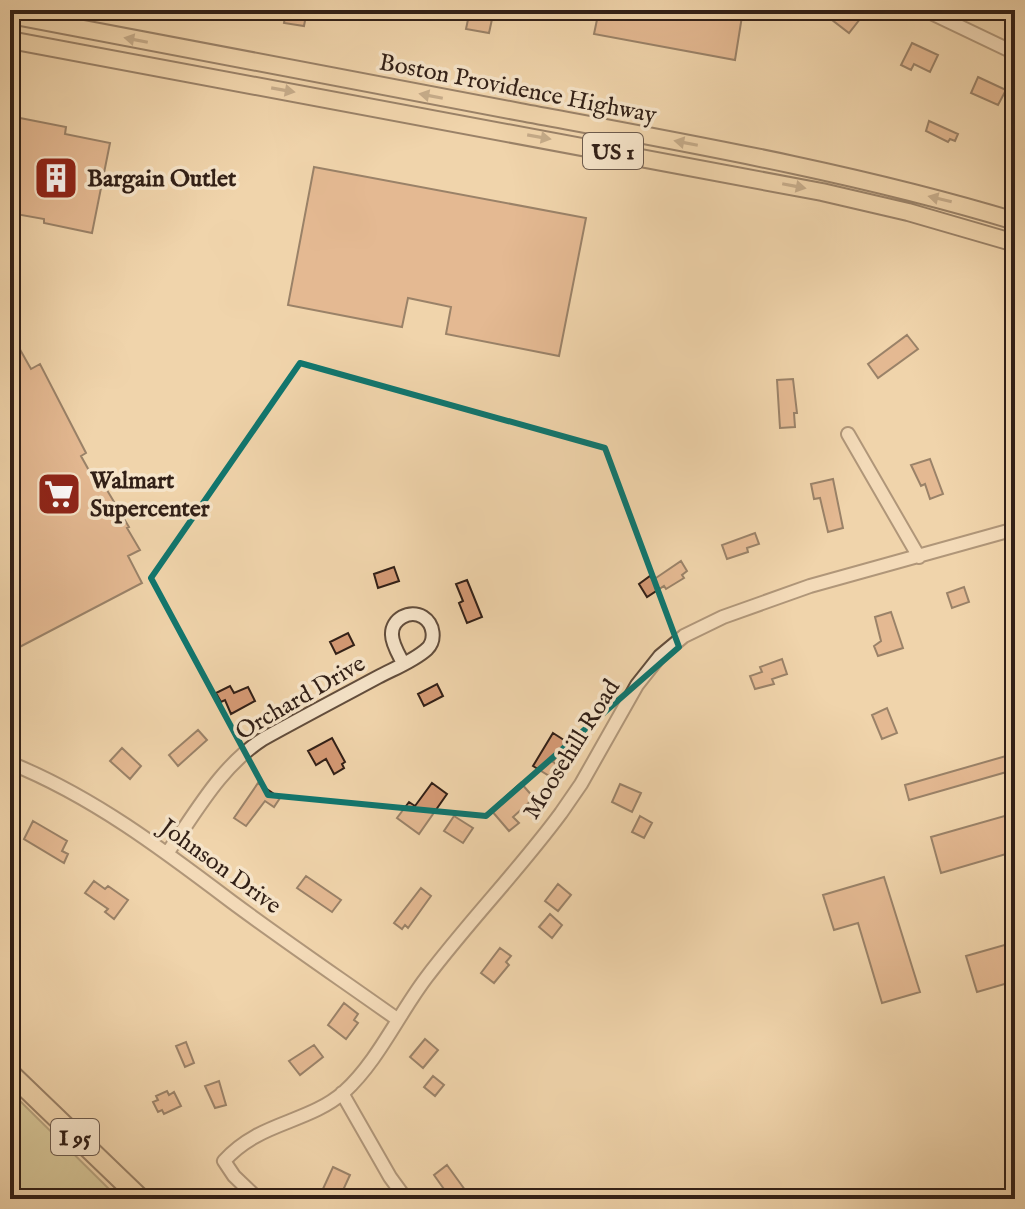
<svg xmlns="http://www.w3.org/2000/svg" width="1025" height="1209" font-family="'IM FELL English',serif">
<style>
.green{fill:#bcbc87;stroke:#776e4f;stroke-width:2}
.building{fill:#d49974;stroke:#322017;stroke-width:2}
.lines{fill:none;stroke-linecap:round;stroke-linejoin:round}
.minor-casing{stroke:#624d3c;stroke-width:16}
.major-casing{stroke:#322017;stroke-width:20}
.highway-casing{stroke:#322017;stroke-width:22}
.minor{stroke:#f5e3c8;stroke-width:12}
.major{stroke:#f0d4ab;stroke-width:16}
.highway{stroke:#f0d4ab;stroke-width:18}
.oneway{fill:#917a61}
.marked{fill:none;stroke:#0f766e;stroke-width:6;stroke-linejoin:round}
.labels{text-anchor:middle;stroke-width:7;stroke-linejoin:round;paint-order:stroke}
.shield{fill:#f5e3c8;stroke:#6c5a4c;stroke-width:2}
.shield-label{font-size:22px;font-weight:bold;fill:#322017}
.street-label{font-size:24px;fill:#322017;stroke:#f5e3c8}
.poi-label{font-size:24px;font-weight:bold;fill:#322017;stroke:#f5e3c8;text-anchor:start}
</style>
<rect width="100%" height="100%" fill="#f0d4ab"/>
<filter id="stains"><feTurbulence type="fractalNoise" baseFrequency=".0025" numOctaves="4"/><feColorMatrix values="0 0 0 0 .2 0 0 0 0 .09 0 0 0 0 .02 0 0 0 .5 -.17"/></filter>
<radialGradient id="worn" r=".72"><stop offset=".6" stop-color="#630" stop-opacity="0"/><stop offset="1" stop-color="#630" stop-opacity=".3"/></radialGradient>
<path class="green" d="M10,1091L110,1190L120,1199H19L10,1191Z"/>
<path class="building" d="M286,10H307L304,26L284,23Z
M470,10H494L489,33L466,29Z
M599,10H743L735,60L594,34Z
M819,10H848L860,19L849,33Z
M912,43L938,55L930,72L914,64L911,70L901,65Z
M978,77L1006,90L998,105L971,93Z
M20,118L66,127L65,134L110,143L92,233L44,223V219L10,213V124L18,125Z
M929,121L958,134L955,141L950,139L948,142L926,131Z
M314,167L586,218L559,356L446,334L451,307L408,298L402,327L288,305Z
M907,335L918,349L878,378L868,364Z
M18,346L31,369L40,364L86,453L81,456L96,483L101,480L129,527L127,528L140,550L128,556L142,583L10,652V350Z
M793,379L797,413H794L795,427L780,428L777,380Z
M930,459L943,494L930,499L925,484L921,486L911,465Z
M833,479L843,528L828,532L820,498L814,499L811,484Z
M755,533L759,544L747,548L748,552L727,559L722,545Z
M681,561L687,571L682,575L684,578L666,589L664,586L647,597L639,584L650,576L653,580Z
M394,567L399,581L378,588L374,574Z
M467,580L482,617L467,623L459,603L463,601L456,584Z
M964,587L969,602L952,608L947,593Z
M891,612L903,648L878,656L874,646L881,641L875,617Z
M348,633L354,645L336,654L330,642Z
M782,659L787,674L772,679L774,684L755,689L750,676L762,672L760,667Z
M437,684L443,696L424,706L418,694Z
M230,686L234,693L248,687L255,701L231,714L225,700L221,702L216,693Z
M887,708L897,733L882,739L872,715Z
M198,730L207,740L178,766L169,755Z
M553,733L567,742L553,762L558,765L551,777L533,766Z
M332,738L345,762L342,764L344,768L334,774L326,759L316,765L308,751Z
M122,748L141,766L130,779L110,761Z
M1006,756L1010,771L909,800L905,785Z
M258,783L280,798L274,807L265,801L246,826L234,818Z
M432,783L447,794L419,834L397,818L409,802L415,806Z
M521,783L534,798L513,817L519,823L509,831L491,810Z
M620,784L641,793L632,812L612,802Z
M1015,813V874H1012L1006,854L941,873L931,837Z
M454,816L473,828L463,843L444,831Z
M640,816L652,823L644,838L632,832Z
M33,821L67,841L62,851L68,854L64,863L24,839Z
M306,876L341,900L332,912L297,888Z
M884,877L920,992L882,1003L858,923L834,930L823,895Z
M94,881L105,889L108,886L128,900L114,919L105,912L108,909L85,893Z
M558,884L571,895L558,911L545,901Z
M421,888L431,896L408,928L405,925L402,929L394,923Z
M550,914L562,925L552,938L539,927Z
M1015,942V981L977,992L966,956Z
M500,948L511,956L506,962L509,965L494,983L481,973Z
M344,1003L358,1014L354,1020L358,1023L346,1039L328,1025Z
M425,1039L438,1050L423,1068L410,1057Z
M186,1042L194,1063L185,1067L176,1046Z
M314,1045L323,1057L300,1075L289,1061Z
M433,1076L444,1085L435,1096L424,1087Z
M219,1081L226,1105L215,1108L205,1086Z
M167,1091L169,1095L174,1092L181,1106L164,1114L162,1110L158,1112L153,1102L158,1100L156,1096Z
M447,1165L468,1194L462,1199H451L434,1175Z
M333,1167L350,1175L339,1199H324L327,1193L322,1191Z"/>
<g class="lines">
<g class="minor-casing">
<path id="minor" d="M925,10L1015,53
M848,434L919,557
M10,763C92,796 162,849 232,902C286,942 342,980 397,1019
M168,852C196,812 221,766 263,739C301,718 339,698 378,677C393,669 414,661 427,649C436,640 434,624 423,617C410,609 391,619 392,635C392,644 399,655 403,663
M342,1093L390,1177L406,1199
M258,1199L234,1176L224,1161C260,1121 307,1124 344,1092C378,1061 398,1015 426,978C469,921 519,870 561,813L581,784L637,685L660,656L684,636L723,617L810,586L1015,529"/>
</g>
<g class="major-casing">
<path id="major" d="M10,15C180,48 350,81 520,112C686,143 853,172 1015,221
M10,40L822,192L908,212L1015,243"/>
</g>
<g class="highway-casing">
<path id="highway" d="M10,1073L141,1199"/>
</g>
<use href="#minor" class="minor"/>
<use href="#major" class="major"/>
<use href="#highway" class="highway"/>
</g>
<defs><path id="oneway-solid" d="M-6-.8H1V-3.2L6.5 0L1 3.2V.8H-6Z" transform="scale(2)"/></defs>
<g class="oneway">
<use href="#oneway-solid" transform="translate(136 40) rotate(-169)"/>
<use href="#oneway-solid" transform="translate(283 90) rotate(10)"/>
<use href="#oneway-solid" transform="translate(431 96) rotate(-169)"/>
<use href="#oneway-solid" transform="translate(539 137) rotate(10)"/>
<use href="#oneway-solid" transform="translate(686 143) rotate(-169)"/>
<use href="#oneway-solid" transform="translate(794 186) rotate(11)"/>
<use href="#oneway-solid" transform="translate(940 199) rotate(-167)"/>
</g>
<path d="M0 0H1025V1209H0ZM300,363L605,448L679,647L486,816L268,795L151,578Z" fill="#f0d4ab" fill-opacity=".55" fill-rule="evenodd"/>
<path class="marked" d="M300,363L605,448L679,647L486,816L268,795L151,578Z"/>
<defs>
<g id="building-square" transform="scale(2.3)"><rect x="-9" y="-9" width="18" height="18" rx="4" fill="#8f2418" stroke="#f5e3c8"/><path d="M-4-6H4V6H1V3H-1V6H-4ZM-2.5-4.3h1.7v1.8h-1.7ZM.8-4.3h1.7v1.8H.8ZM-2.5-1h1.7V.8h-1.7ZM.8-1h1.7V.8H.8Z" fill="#fff"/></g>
<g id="supermarket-square" transform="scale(2.3)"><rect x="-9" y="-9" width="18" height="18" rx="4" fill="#8f2418" stroke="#f5e3c8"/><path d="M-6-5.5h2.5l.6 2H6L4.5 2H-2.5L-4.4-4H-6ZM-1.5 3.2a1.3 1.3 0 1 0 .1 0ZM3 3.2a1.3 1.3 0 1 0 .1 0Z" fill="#fff"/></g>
</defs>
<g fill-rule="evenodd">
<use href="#building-square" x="56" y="178"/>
<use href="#supermarket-square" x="59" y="494"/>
</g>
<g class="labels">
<g class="shield">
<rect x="583" y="133" width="60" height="36" rx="6"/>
<rect x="51" y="1119" width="48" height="36" rx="6"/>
</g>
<g class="shield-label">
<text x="613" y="159">US 1</text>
<text x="75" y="1145">I 95</text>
</g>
<g class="street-label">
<text transform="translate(518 88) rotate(11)" y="8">Boston Providence Highway</text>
<text transform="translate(300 697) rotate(-30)" y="8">Orchard Drive</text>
<text transform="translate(571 749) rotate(-58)" y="8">Moosehill Road</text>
<text transform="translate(221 866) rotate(36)" y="8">Johnson Drive</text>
</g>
<g class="poi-label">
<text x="87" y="186">Bargain Outlet</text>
<text x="90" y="488">Walmart<tspan x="90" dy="28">Supercenter</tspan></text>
</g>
</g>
<rect width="1025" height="1209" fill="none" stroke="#f0d4ab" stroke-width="40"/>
<rect x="12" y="12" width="1001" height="1185" fill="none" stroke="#322017" stroke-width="4"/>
<rect x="20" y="20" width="985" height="1169" fill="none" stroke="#322017" stroke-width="2"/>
<rect width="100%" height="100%" filter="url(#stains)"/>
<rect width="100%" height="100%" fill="url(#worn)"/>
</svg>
